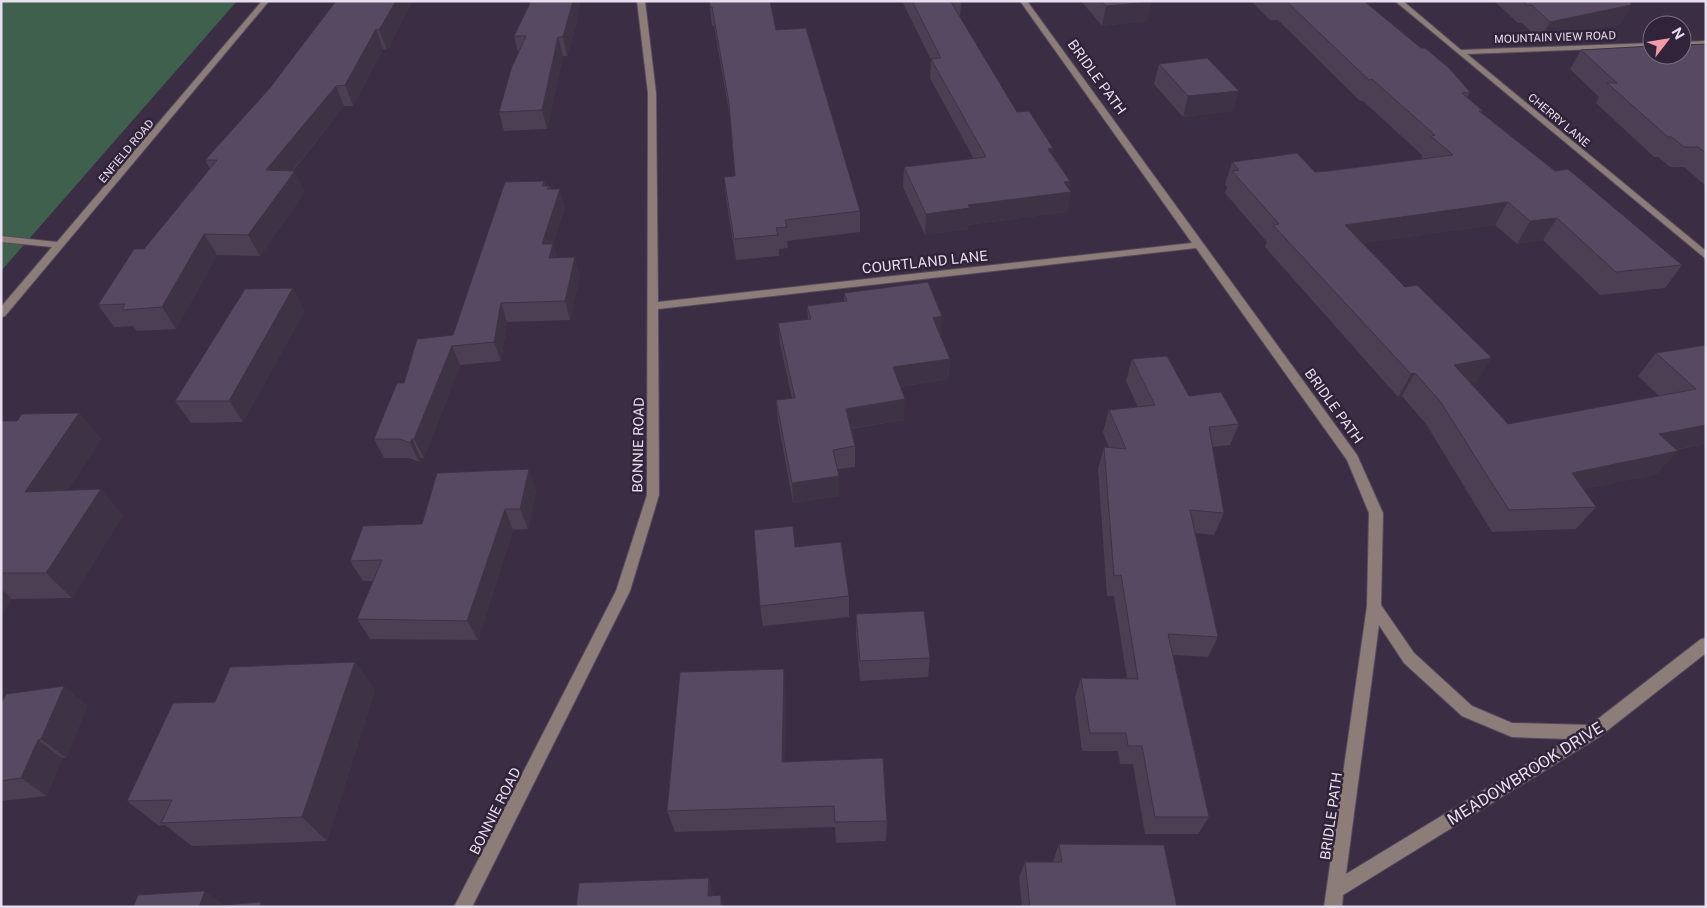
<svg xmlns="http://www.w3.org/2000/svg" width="1707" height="908" font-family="'Public Sans',sans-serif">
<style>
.green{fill:#3f604c}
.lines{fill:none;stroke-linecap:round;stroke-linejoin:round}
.minor-casing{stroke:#57495f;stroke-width:2}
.minor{fill:#8c7d78;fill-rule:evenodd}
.wall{fill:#4c3f54}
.shaded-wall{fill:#3e3345}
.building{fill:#584962;stroke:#3e3345}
.labels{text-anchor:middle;stroke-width:5;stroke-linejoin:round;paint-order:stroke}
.far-street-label{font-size:11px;fill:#e8dfee;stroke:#31233a}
.street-label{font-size:14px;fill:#e8dfee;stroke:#31233a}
.near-street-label{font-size:16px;fill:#e8dfee;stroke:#31233a}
</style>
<rect width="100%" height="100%" fill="#3b2d44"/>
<path class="green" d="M1,1H237L1,271Z"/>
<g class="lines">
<g class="minor-casing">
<path id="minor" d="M262,1H269L5,316L1,317V307L52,247L1,242V236L57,242Z
M637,1H645L656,93L658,302L1192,243L1020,1H1027L1357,455L1383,513L1381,605L1414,653L1472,706L1512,723L1590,725L1701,639L1706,638V653L1599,737L1343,895L1342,907H1324L1367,606L1369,513L1347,460L1196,248L658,309L659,495L630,591L472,907H454L616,591L647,495L648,93ZM1379,625L1404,663L1462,716L1512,737L1568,739L1346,874Z
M1395,1H1403L1461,50L1652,43V47L1467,54L1706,251V259Z
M1706,41V45L1682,46V42Z"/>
</g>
<use href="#minor" class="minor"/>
</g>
<path class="wall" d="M396,1H410L411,4L387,50L383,49L353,106H344L293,171L305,192L260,256L217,255L176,329L137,331L133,326L114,327L98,305L210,169L205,160L269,89Z
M531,1H580L576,25L567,56H563L547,129L504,131L499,112L518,52L514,36Z
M709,1L776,30L860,211V232L787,241L788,248L779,249V256L736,260L726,198L724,177L735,176L730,118L714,26H712Z
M902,1H961L960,17L1017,112L1052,154L1070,181L1067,212L968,225V229L925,235L903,187L904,167L974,159L930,78L931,60Z
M1081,1H1157L1151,2L1147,21L1102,26Z
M1251,1H1364L1470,92L1467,98L1483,111L1482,113L1555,171L1682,265L1665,288L1600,295L1543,240L1517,244L1495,225L1363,243L1477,381L1469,382L1508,424L1659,396L1638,376L1656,353L1706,345V444L1676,450L1657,474L1583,489L1596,507L1576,529L1492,532L1426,424L1402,396L1398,397L1265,247L1267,242L1225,193L1227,187L1225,184L1232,162L1315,172L1328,171L1422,159L1421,158L1422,155L1363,101H1360L1278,20H1270Z
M1494,1H1631V5L1621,24L1540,40L1522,23H1518Z
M1706,44V186L1684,167H1670L1658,157H1654L1596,103L1599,97L1570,69L1581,50Z
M1159,64L1233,111L1183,117L1154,84Z
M544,181L545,186H549L550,189L565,208L553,244L557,258L580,276L570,320L507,322L501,361L460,365L424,458H421L419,462L409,458H384L374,439L453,335Z
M844,293L941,337L950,359L948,379L900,387L904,420L850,429L855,446V467L838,469L839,476V496L793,503L778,421L776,400L792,398L780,344L778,323L808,320L807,306L844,301Z
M305,310L243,422L191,423L175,401Z
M1132,359L1189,396L1239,424L1230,445L1212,447L1224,513L1214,535L1195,533L1218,637L1208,657L1173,655L1209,817L1198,834H1145L1133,764H1120L1118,751H1082L1075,697L1081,678L1127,679L1114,596H1107L1098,469L1104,447L1109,448L1103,432L1109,410L1138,407L1126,381Z
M79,413L101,439L68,490L123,515L72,598L12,599L1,615V421H17Z
M536,490L528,529L513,530L478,640L370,639L357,619L374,581H363L350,561L422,524Z
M795,547L849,596V617L763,626L760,606Z
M856,614L930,658L928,677L860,681L856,634Z
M355,662L375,690L327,841L192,846L165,825L159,826L127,801L215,702Z
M64,686L87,706L66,758H62L47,796L1,801V704Z
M786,693L785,762L887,821L886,841L836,843L835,827L675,832L667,811Z
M1059,844L1177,907H1022L1019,878L1025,862H1053V861Z"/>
<path class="shaded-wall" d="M396,1H410L411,4L387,50L379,30Z
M573,1H580L576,25L567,56L563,37Z
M1132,1H1157L1151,2L1147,21L1102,26L1106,6Z
M1631,5L1621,24L1540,40L1550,22Z
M376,29L383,49L353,106L345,85Z
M558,37L563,56L547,129L542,110Z
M336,86L344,106L276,191L266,170Z
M1239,91L1233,111L1183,117L1188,96Z
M1053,148L1050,168L1048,149Z
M295,171L305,192L260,256L248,235Z
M1070,181L1068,192H1071L1067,212L968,225V229L925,235L926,214L968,205Z
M560,189L565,208L547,263L542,244Z
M1508,202L1495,225L1335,247L1345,225Z
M1557,218L1543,240L1517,244L1530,221Z
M204,234L217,255L176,329L162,307Z
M553,244L559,263L549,258Z
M575,257L580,276L570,320L565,301Z
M293,288L305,310L243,422L229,401Z
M501,303L507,322L501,361L494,342Z
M942,316L941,337L933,318Z
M452,346L460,365L424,458L414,439Z
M1492,358L1477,381L1440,388L1454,365Z
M950,359L948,379L892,388L893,367Z
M1415,373L1402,396L1398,397L1411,374Z
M905,399L904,420L846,429V409Z
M79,413L101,439L50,518L25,492Z
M1706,425V444L1639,456L1659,434Z
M412,439L421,458L419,462L410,443Z
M1678,451L1657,474L1553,495L1572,473Z
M529,469L536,490L528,529L520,509Z
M839,476V496L793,503L792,483Z
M101,489L123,515L72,598L46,573Z
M505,509L513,530L478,640L467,621Z
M1,589L12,599L1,615Z
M355,662L375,690L327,841L302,817Z
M784,669L786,693L785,784L782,762Z
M64,686L87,706L66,758L41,739Z
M38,740L62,758L47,796L21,778Z
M709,878L714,894L713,907L708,896Z
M205,891L227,906L199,907Z
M721,895L725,907H721Z
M261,902L268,907H260Z"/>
<path class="building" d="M336,1H396L379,30L376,29L345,85L336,86L266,170L295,171L248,235L204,234L162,307L122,310L125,304L98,305L134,249H144L217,160H205L269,89Z
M531,1H573L563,37H558L542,110L499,112L511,69L526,36H514Z
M709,1H770L776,30L806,28L860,211L785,220L787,227L776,228L778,235L734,239L724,177L735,176L729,103L712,7H710Z
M912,1H961L951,2L1017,112L1029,111L1053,148L1048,149L1070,181L1064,182L1071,192L968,205L970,208L926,214L904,167L986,157L931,59L941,58Z
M1101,1H1151V2L1106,6Z
M1286,1H1364L1421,48H1425L1449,68L1470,92L1462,93L1483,111H1479L1555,171L1568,169L1682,265L1616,272L1557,218L1530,221L1508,202L1345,225L1405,287L1417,285L1492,358L1454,365L1508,424L1696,389L1656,353L1706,345V425L1659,434L1678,451L1572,473L1596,507L1509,510L1440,401L1415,373L1411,374L1273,225L1279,224L1232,171L1239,170L1232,162L1297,153L1315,172L1328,171L1453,155L1431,136L1435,135L1372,79L1369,80Z
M1523,1H1631V5L1550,22L1532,5H1527Z
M1706,44V153L1698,147H1684L1672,137H1668L1607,83H1617L1581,50L1652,46V55H1682V45Z
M1207,58L1239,91L1188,96L1159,64Z
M544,181L542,186H549L547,189H560L542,244H553L549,258L575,257L565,301L501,303L494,342L452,346L414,439H412L410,443L400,439H374L397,383H404L417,339L453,335L505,182Z
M928,282L942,316L933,318L950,359L893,367L905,399L846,409L855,446L833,450L839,476L792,483L776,400L795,398L778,323L811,319L807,306L847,301L844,293Z
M293,288L229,401H175L245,289Z
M1167,356L1189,396L1221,392L1239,424L1209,427L1224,513L1190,510L1218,637L1168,634L1209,817H1155L1142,746H1128L1126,733H1090L1081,678L1138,679L1121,575L1114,576L1104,447L1126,449L1109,410L1155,405L1132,359Z
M79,413L25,492L101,489L46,573H1V421H17L22,414Z
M529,469L520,509H505L467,621L357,619L382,560L350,561L363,526L422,524L437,473Z
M793,526L795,547L841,542L849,596L760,606L754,530Z
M924,611L930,658L860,661L856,614Z
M355,662L302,817L161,823L172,800L127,801L173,703L215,702L230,667Z
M784,669L782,762L883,758L887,821L835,822L834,806L667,811L680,672Z
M64,686L41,739L38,740L21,778L1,781V704L6,694Z
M1059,844L1164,845L1177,907H1030L1025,862H1062Z
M709,878L708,896L721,895V907H576L579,883Z
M205,891L199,907L261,902L260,907H133L138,895Z
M1706,905V907H1694L1693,906Z"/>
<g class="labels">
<g class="far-street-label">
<text transform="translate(1555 37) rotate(-2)" y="4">MOUNTAIN VIEW ROAD</text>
<text transform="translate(1559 120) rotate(40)" y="4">CHERRY LANE</text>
<text transform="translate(126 151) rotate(-50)" y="4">ENFIELD ROAD</text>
</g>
<g class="street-label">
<text transform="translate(1097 77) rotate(54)" y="5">BRIDLE PATH</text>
<text transform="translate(925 262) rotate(-6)" y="5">COURTLAND LANE</text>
<text transform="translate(1334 406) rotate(54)" y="5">BRIDLE PATH</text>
<text transform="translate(638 445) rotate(-89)" y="5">BONNIE ROAD</text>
<text transform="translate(495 811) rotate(-63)" y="5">BONNIE ROAD</text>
<text transform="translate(1331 816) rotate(-82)" y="5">BRIDLE PATH</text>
</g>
<g class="near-street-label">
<text transform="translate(1525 773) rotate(-32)" y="6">MEADOWBROOK DRIVE</text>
</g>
</g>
<rect width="1707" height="908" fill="none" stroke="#e8dfee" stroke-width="5"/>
<g transform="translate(1667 40) rotate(59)"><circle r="24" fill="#31233a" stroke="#7a6e82"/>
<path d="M0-4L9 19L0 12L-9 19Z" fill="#f39aa9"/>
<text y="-8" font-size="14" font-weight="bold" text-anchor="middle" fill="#e8dfee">N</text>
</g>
</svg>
